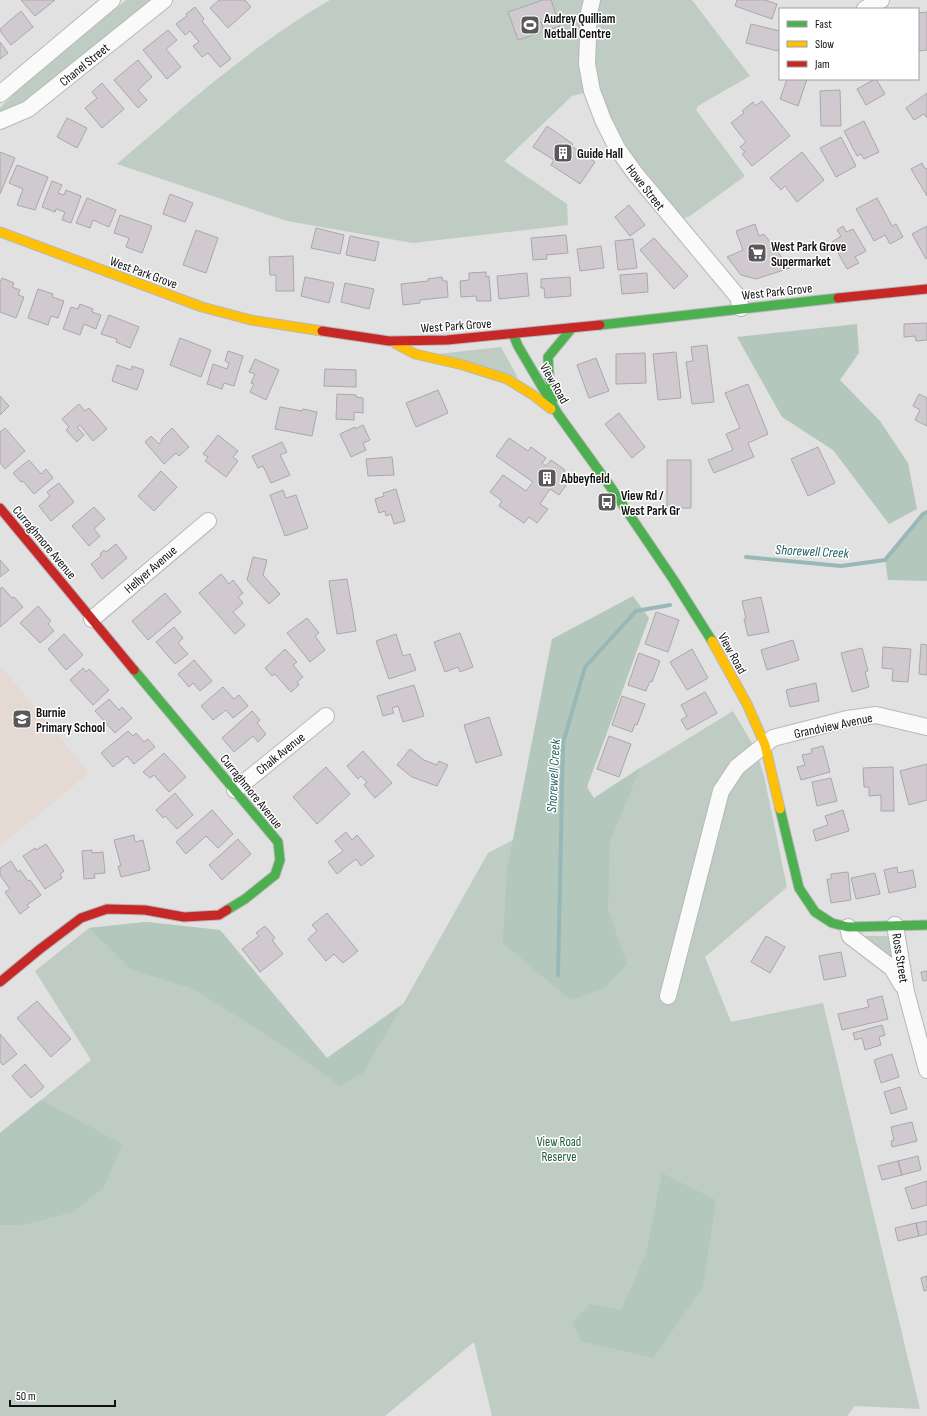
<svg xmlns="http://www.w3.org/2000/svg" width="927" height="1416" font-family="'Sofia Sans Condensed',sans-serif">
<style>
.education{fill:#e5d9d3}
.green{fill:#beccc4}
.forest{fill:#b4c7bc}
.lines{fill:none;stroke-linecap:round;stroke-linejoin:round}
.stream{stroke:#98b8b8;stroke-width:4}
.building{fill:#d0cad0;stroke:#a9a8a9}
.street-casing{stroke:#b8b8b8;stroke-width:18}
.fast-casing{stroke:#b8b8b8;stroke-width:11}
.slow-casing{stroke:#b8b8b8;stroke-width:11}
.jam-casing{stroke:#b8b8b8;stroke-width:11}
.street{stroke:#fafafa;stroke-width:16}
.fast{stroke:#4caf50;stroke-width:9}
.slow{stroke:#ffc107;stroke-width:9}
.jam{stroke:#c62828;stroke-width:9}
.labels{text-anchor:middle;stroke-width:3;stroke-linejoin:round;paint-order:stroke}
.poi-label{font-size:13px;font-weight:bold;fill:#101011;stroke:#fff;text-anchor:start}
.street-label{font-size:13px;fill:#101011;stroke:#fff}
.park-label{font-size:13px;fill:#1d5a3e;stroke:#fff}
.water-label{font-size:14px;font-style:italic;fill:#236161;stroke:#fff}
</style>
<rect width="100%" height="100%" fill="#e1e1e1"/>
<path class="education" d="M0,665L89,773L0,846Z"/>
<path class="green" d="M126,0H152L31,101L0,112V108L17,91Z
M330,0H692L750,76L698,106L696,110L745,176L690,216L674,222L634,172L592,91L572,96L504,161L567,204L568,225L413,243L287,221L117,164C185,106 252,45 330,0Z
M501,347L518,378L438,354Z
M733,711L756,750L764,776L787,887L705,957L731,1022L823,1003L920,1409L855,1406L847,1416H492L474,1342L385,1416H0V1133L91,1060L35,971L89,928L146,922L220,930L327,1058L403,1004L488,853L594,798L640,768Z
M866,936H887L892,941L898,966L867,941Z"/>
<path class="forest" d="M857,324L859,353L840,380L880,421L908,463L917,509L889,524L833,450L782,417L737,337Z
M927,512V581L888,580L885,560L923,514Z
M633,596L649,618L587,787L594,798L640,768L610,842L608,909L627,964L603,989L571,1000L503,943L507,870L552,639Z
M146,922L220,930L327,1058L403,1004L363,1073L340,1086L301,1057L194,989L132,970L89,928Z
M41,1100L122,1144L104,1187L73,1212L23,1225H0V1133Z
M662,1173L716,1200L703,1287L653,1358L581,1341L572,1322L590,1304L621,1310L646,1254Z"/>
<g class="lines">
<path class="stream" d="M746,557L841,566L885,560L923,514L927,512
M558,975L563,743L585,667L636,611L670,605"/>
</g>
<path class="building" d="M21,0H55L35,16Z
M219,0H245L251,7L228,28L210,8Z
M543,0H551L560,26L544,31L541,22L530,26L533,35L518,40L508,12Z
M737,0H765L777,4L772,19L735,6Z
M195,7L204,19L202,21L231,59L220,67L208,53L202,57L193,46L199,42L190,31L185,35L176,24L187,16L186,14Z
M21,11L33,27L11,45L0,31V29Z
M927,12V50L918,51V13Z
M751,24L780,31V45L778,51L746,43Z
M168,30L177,40L166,49L181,67L167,79L143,50Z
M0,42L8,53L0,59Z
M138,60L152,77L138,90L147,100L138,108L114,80Z
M787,79H807L798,106L780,99Z
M875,79H876L885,94L866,105L857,89Z
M102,83L124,109L102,128L85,108L97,98L92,92Z
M840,90L841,126H821L820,91Z
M927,93V118L924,114L914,120L906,108Z
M762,101L790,136L752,166L742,154L745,152L740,147L746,142L731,123L744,113L742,111L753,102L755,106Z
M67,118L87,128L77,148L57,137Z
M864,121L879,152L864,159L861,154L857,156L844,131Z
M547,126L573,144L571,146L595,162L580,184L551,165L554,160L533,147Z
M841,137L856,166L836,177L820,148Z
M0,152L15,158L0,194Z
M802,152L824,180L797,202L785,186L781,190L770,178Z
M922,163L925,169L927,168V196L911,169Z
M17,165L48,177L35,210L17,205L23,189L9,183Z
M52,181L62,185L58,193L64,195L66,190L81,196L71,223L62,220L65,212L56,209L55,212L42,207Z
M170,194L193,203L185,222L163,214Z
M87,198L116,210L109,227L93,220L90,228L76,223Z
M877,198L892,226L896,224L903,237L890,244L885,235L874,241L856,209Z
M629,205L645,225L630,236L615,217Z
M120,215L152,226L142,253L126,247L129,238L114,233Z
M755,224L759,236L764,234L790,268L756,279L741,275L727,257L743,250L736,231Z
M843,226L846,232L853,229L866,251L855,257L859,263L847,269L832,242L841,236L837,230Z
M927,226V258L926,259L912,234Z
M316,228L344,235L340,254L311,248Z
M196,230L218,238L206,273L183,265Z
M566,235L568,253L546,255L547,259L533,260L531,238Z
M350,236L379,242L375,261L346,255Z
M654,238L688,276L674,289L640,250Z
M633,239L637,268L618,270L615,241Z
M601,246L604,268L580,271L577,249Z
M293,256L294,291H276V275H270L269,257Z
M486,272V277L489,276L491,301H477L476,296L461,297L460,281L469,280V273Z
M527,273L529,296L499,299L497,276Z
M647,273L648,292L622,294L620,275Z
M305,277L334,283L329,303L301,296Z
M442,277L443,281H447L448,297L420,300V303L403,305L401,284L428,281V279Z
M570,277L571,296L545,298L544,288H541V279Z
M2,278L14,283L12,287L20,290L18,295L24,297L16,318L0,312V282Z
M345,283L374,289L369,309L341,302Z
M38,289L53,294L52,297L64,301L58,318L51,316L48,325L28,318Z
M80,304L93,309L92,312L101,315L96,329L84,324L80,335L63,329L71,307L78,309Z
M109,315L139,327L130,348L116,342L117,339L101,334Z
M927,323V340L916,341L915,336L904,337V324Z
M180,338L211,350L201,377L170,365Z
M707,345L714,402L692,404L686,362L693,361L691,347Z
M228,351L243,356L234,386L224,383L222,389L207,384L213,364L227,369L229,363L225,361Z
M676,352L681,398L658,400L653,354Z
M645,353L646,383L616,384V354Z
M596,358L609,391L589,398L577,365Z
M255,359L279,370L266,400L250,392L254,384L251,383L255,374L249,372Z
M117,365L131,370L132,366L144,370L137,390L112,381Z
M325,369L356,370V387L324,386Z
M748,384L768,434L748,443L754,457L714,473L708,460L733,450L726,434L740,428L725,393Z
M438,390L448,413L416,427L406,403Z
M337,394L356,395V397L363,398V413L354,412V420L336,419Z
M919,394L927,398V426L915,420L920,410L913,406Z
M0,396L9,406L0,415Z
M79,404L85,411L89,408L107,429L93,441L80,425L77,427L84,435L77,442L66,430L69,427L62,419Z
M280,407L302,411L303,409L317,412L312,436L275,429Z
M619,413L645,447L632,458L605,424Z
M363,425L370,440L363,443L366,450L351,457L340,434L355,427V429Z
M5,428L25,451L5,469L0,463V432Z
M172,428L189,447L179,456L176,453L164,464L145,442L151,436L159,444L162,440L161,439Z
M218,435L238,451L233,457L238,461L226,477L205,461L208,457L203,454Z
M509,438L528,451L531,447L546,458L542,463L546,466L551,460L565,470L561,476L569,481L559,495L550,489L540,504L548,509L537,523L529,517L524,523L499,506L502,501L490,492L503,475L526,491L533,482L496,456Z
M282,442L287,452L280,455L290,475L271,483L263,466L258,468L252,456Z
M818,447L835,483L808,496L791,459Z
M392,457L394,475L368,476L366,459Z
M29,460L41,474L46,469L53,478L34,494L23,481L21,482L13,473Z
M667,460H691V508H667Z
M161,471L177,487L154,511L138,496Z
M59,483L74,502L51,521L39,506L50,496L47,492Z
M396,489L405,521L394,524L391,514L386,516L385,511L379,513L375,499L384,496L383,493Z
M283,490L286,498L296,495L308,528L285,536L270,495Z
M94,507L105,519L94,529L100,536L89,546L72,526Z
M116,544L127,558L102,579L91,564L101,556L100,554L104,550L106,552Z
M253,557L267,560L263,575L280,594L269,604L247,580Z
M0,560L9,570L0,577Z
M221,574L229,584L233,580L243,593L238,597L243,603L233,612L245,625L235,634L199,593Z
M347,579L356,631L337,634L329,581Z
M2,587L12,598L14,597L23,607L0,627V589Z
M165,593L181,612L148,640L132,621Z
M761,597L769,632L748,636L744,619H746L742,601Z
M38,606L51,621L48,624L54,631L40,643L20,623Z
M656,612L679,620L668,652L645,644Z
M307,618L319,633L315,636L325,650L310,662L287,633Z
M174,627L183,638L178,643L188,654L175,664L156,642Z
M460,633L473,667L460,672L458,667L445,672L434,642Z
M64,634L83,655L66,670L48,649Z
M396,634L403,656L410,654L416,670L389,679L376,641Z
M793,640L799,660L767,670L761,650Z
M921,644L927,645V675L919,674Z
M883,647L911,649L908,682L892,681L893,669L882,668Z
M862,648L868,671L865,672L869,687L852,692L841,653Z
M285,649L297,662L293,665L303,677L297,682L299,685L291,692L275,674L272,676L265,668Z
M692,649L708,678L687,690L670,662Z
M639,653L660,661L652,682L650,681L646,691L628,685Z
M194,660L212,681L200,691L193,683L189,687L178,674Z
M83,668L86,672L89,669L109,690L93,705L70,680Z
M816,683L819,701L790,707L786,690Z
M414,685L424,716L403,722L398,706L392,708L394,713L383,716L377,696Z
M223,687L234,699L239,695L248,706L233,718L226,710L213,720L201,706Z
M705,692L717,713L687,730L681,720L687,716L681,705Z
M622,696L645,704L637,725L635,724L632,732L612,725Z
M109,699L119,710L122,707L132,718L115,733L95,711Z
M252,711L260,720L257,723L266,734L258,742L253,736L234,752L222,738Z
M489,717L502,755L476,763L464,725Z
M128,731L133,736L136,733L144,742L148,739L155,747L134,764L127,756L113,767L101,753Z
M609,736L631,744L619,777L597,769Z
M823,746L830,772L801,780L797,767L805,765L802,755L812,753L811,749Z
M410,749L424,760L437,765L439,761L448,765L437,786L412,777L397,765Z
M363,751L392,783L375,798L364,785L367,782L361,776L358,779L347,766Z
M164,753L186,777L169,792L154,775L150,778L143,772Z
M927,764V800L909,805L900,771Z
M326,767L350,794L317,824L293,797Z
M893,767L894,811H881V795L869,796V787H864L863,768Z
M831,778L837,801L817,806L812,782Z
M175,793L193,815L177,829L165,816L163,818L156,810Z
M212,810L233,834L218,848L206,836L186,854L176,842Z
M843,810L849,831L816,841L813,830L828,825L825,816Z
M346,832L352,840L357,835L374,856L361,866L356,859L337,874L328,862L343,851L335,841Z
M134,835L135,842L143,840L150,870L121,877L118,866H121L114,840Z
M238,839L251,854L222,880L209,865Z
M46,844L64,871L60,874L62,878L45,889L23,856L35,848L36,850Z
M92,850V853L103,852L105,873L94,874L95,878L84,879L82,851Z
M11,861L18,872L20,870L28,881L30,880L41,895L27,905L29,907L20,914L5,892L10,889L0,875V868Z
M897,867L898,873L913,870L916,887L889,893L884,870Z
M848,872L851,900L831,903L827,879H831V874Z
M875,873L880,894L856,899L851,878Z
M327,913L358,951L343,963L334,954L326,961L308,939L317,931L312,925Z
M265,926L275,938L272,940L283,954L260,972L242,949L259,936L256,933Z
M766,936L785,947L770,973L751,962Z
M841,952L846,976L824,980L819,956Z
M927,971V980L923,981L921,972Z
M882,996L888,1019L842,1030L838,1014L869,1007L867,1000Z
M37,1001L71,1039L51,1057L17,1018Z
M882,1025L885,1035L879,1037L881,1045L865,1050L862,1038L855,1040L853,1033Z
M0,1034L17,1054L3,1065L0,1062Z
M892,1054L899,1077L881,1083L874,1060Z
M25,1064L44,1087L31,1098L12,1076Z
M900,1087L907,1109L891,1114L884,1092Z
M912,1122L917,1141L892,1147L891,1141L894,1140L891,1127Z
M918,1156L921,1170L902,1175L898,1161Z
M898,1161L902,1175L882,1180L878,1166Z
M927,1181V1205L912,1209L905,1188Z
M927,1221V1234L919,1236L916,1223Z
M916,1223L919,1236L898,1241L895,1228Z
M927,1276V1290L924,1291L921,1278Z"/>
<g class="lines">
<g class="street-casing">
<path id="street" d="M592,0L589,13L587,64L592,91L603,120L617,148L634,172L738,297L741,308
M865,9L881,0
M0,94L112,0
M0,121L28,109L164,0
M92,619L208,521
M235,790L326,716
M895,925L906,992L927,1070
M848,927L850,936L892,968L902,985
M668,996L721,791L737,767L773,738L847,719L876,715L927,727"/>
</g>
<g class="fast-casing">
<path id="fast" d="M600,325L838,298
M513,334L518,346L558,414L612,489L673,579L712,641
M554,398L549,375L548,357L572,328
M134,670L278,842L280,860L275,875L245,899L227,910
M780,809L799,888L815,912L832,923L848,927L927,925"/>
</g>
<g class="slow-casing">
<path id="slow" d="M0,232L202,307L251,320L322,331
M396,344L415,354L463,365L507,379L533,395L551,409
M712,641L747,704L765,745L780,809"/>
</g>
<g class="jam-casing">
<path id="jam" d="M838,298L927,289
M322,331L389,341L447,340L600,325
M0,508L134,670
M0,982L40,949L81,918L107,909L145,910L184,917L219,915L227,910"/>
</g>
<use href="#street" class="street"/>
<use href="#fast" class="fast"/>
<use href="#slow" class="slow"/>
<use href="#jam" class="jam"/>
</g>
<defs>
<g id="stadium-square" transform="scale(1)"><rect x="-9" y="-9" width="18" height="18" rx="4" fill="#59595a" stroke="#fff"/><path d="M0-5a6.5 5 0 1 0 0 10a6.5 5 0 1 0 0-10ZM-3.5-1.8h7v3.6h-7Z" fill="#fff"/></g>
<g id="building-square" transform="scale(1)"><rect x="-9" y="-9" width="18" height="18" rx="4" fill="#59595a" stroke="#fff"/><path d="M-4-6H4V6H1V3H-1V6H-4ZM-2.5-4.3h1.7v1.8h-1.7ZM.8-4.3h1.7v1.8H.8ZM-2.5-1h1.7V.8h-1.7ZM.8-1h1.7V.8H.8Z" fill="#fff"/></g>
<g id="supermarket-square" transform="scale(1)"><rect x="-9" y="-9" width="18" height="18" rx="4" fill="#59595a" stroke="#fff"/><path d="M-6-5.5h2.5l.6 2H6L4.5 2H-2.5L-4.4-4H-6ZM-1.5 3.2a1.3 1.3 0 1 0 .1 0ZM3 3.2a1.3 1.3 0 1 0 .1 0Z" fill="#fff"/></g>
<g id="bus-square" transform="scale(1)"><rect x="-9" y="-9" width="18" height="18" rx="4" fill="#59595a" stroke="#fff"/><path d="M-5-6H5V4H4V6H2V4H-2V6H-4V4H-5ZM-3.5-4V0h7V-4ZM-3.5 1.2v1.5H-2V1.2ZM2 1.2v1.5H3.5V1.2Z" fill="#fff"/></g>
<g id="school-square" transform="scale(1)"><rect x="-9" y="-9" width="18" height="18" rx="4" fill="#59595a" stroke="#fff"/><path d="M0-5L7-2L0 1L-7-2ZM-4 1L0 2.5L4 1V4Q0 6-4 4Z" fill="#fff"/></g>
</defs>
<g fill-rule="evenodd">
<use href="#stadium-square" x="530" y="25"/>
<use href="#building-square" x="563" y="153"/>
<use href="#supermarket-square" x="757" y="253"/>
<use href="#building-square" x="547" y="478"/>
<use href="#bus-square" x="607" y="502"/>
<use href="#school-square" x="22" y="719"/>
</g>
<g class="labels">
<g class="poi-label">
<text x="544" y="23">Audrey Quilliam<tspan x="544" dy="15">Netball Centre</tspan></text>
<text x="577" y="158">Guide Hall</text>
<text x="771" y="251">West Park Grove<tspan x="771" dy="15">Supermarket</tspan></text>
<text x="561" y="483">Abbeyfield</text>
<text x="621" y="500">View Rd /<tspan x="621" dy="15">West Park Gr</tspan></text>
<text x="36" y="717">Burnie<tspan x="36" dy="15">Primary School</tspan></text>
</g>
<g class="street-label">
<text transform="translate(84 64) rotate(-39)" y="5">Chanel Street</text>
<text transform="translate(646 187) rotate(52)" y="5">Howe Street</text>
<text transform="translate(144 272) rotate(20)" y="5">West Park Grove</text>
<text transform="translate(777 291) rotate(-6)" y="5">West Park Grove</text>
<text transform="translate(456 325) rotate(-4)" y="5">West Park Grove</text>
<text transform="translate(555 383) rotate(60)" y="5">View Road</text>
<text transform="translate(45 542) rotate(50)" y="5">Curraghmore Avenue</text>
<text transform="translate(150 569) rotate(-41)" y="5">Hellyer Avenue</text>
<text transform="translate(733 653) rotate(61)" y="5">View Road</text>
<text transform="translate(833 725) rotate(-12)" y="5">Grandview Avenue</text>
<text transform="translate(280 753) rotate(-39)" y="5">Chalk Avenue</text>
<text transform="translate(252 791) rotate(51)" y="5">Curraghmore Avenue</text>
<text transform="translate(901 958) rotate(81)" y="5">Ross Street</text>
</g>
<g class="park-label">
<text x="559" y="1146">View Road<tspan x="559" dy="15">Reserve</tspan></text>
</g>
<g class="water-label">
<text transform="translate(812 551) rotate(3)" y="5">Shorewell Creek</text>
<text transform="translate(553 776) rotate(-87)" y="5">Shorewell Creek</text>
</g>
</g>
<rect x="779" y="8" width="140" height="72" fill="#ffffff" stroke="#9f9fa0"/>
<rect x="787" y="21" width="20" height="6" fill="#4caf50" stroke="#9f9fa0"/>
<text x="815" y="28" font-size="12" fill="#101011">Fast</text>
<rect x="787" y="41" width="20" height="6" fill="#ffc107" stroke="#9f9fa0"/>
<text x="815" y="48" font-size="12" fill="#101011">Slow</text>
<rect x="787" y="61" width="20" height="6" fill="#c62828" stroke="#9f9fa0"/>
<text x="815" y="68" font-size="12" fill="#101011">Jam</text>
<path d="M10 1400v6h105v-6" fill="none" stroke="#101011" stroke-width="2"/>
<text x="16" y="1400" font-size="12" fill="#101011" stroke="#ffffff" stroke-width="3" paint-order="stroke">50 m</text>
</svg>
